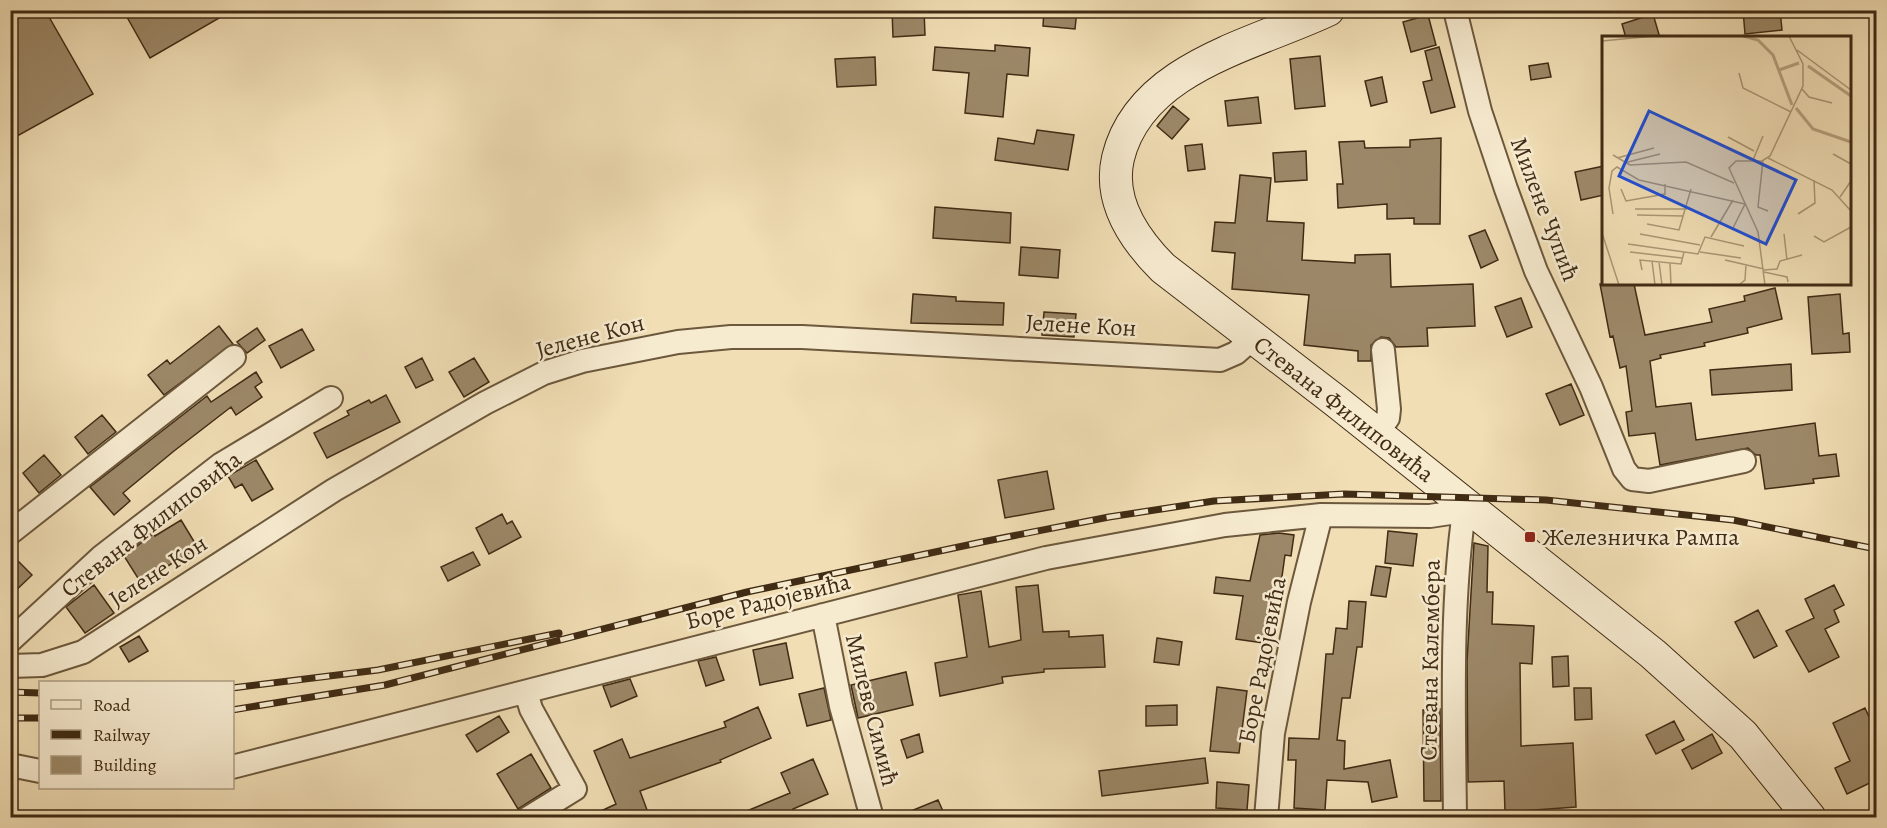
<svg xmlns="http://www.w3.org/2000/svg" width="1887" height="828" font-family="Alegreya,serif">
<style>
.building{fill:#9c8868;stroke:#402b14;stroke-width:1.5}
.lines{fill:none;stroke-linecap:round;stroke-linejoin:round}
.minor-casing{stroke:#6c583c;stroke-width:26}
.secondary-casing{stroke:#402b14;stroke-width:34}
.minor{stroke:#f6eacf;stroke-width:22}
.secondary{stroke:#f6eacf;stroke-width:32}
.rail-casing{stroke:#402b14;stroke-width:7}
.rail{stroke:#f6eacf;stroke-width:4.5;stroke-dasharray:14;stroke-linecap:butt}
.poi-dot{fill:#8f2418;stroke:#f6eacf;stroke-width:2}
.labels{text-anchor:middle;stroke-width:5;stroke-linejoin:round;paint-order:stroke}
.street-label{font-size:24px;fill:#402b14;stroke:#f6eacf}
.poi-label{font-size:24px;fill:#402b14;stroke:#f6eacf;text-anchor:start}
.inset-river{fill:none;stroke:#b5a17e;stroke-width:3}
.inset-road{fill:none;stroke:#aa9675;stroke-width:1.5}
.view{fill:#1d4ed8;fill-opacity:0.15;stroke:#1d4ed8;stroke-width:3}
.inset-edge{fill:none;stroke:#402b14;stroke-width:3}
</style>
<rect width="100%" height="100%" fill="#f1deb5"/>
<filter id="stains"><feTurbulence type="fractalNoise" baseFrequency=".00333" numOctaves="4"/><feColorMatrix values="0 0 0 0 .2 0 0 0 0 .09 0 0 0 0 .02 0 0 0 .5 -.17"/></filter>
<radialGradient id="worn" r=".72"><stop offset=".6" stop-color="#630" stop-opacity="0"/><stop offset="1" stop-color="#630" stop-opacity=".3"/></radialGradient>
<path class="building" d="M10,10H45L93,94L10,140Z
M123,10H233L150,58Z
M892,10H924L925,35L893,37Z
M1044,10H1077L1075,29L1043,26Z
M1743,10H1780L1782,30L1745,34Z
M1653,14L1660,38H1626L1622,24Z
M1428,15L1436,45L1411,52L1403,22Z
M995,45L1030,48L1028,76L1007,74L1003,117L965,113L969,73L933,70L935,47L995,51Z
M1439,47L1455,107L1431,113L1423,82L1432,80L1425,51Z
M1320,56L1325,106L1295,109L1290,59Z
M875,57L876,85L837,87L835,59Z
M1548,63L1551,77L1531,80L1529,66Z
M1382,77L1387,102L1371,106L1365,81Z
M1258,97L1261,123L1228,126L1225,101Z
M1173,106L1189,119L1172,139L1157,126Z
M1037,130L1074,135L1068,170L995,160L998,138L1034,144Z
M1441,138L1440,224H1414V218L1387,219V204L1338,208L1337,184H1343L1339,142L1364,141L1365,148L1410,147V140Z
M1202,144L1205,169L1188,171L1185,146Z
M1306,151L1307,180L1275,182L1273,153Z
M1604,166V195L1581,200L1575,172Z
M1240,175L1271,178L1267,221L1304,223L1302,260L1355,263V255L1390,254L1391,287L1473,284L1475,326L1427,328L1428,346L1396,347L1389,338L1381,337L1371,345V361H1358V351L1304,345L1309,295L1232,289L1235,253L1212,251L1215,222L1235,223Z
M935,207L1011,213L1010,243L933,238Z
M1485,230L1498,260L1481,268L1469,236Z
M1021,247L1060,250L1058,278L1019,275Z
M1600,284H1634L1645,335L1712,322L1709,309L1745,301L1744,296L1775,288L1782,319L1747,328L1748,333L1704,343L1705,346L1660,355L1661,358L1650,361L1656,407L1691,403L1696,440L1815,423L1819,456L1836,454L1839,476L1813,479L1814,483L1765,489L1760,455H1756L1748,448L1660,465L1655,433L1629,436L1626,412L1632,411L1626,366L1620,368L1613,336L1610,337Z
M913,294L956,297V301L1004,303L1003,325L911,323Z
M1840,294L1843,334L1849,333L1850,352L1812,354L1808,297Z
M1521,298L1532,327L1507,337L1495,307Z
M1044,312L1076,314L1074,337L1042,335Z
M219,326L233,344L164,395L148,375L167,360L170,364Z
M257,328L265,340L247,353L237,342Z
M302,329L314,350L281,368L269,346Z
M422,358L433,380L416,388L405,367Z
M474,358L489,382L464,397L449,372Z
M1791,364L1792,390L1712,395L1710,370Z
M256,372L262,382L255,387L262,397L236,415L231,407L174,451L123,493L130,501L114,515L90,487L207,396L211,402Z
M1571,384L1584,415L1560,425L1546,394Z
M386,395L400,422L327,458L314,433L349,415L347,411L369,400L371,403Z
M102,415L116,432L88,454L75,437Z
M44,455L61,475L39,493L23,473Z
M256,460L273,489L252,501L242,484L235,488L228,476Z
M1047,471L1054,509L1005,518L998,480Z
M502,514L507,524L512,521L521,537L489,554L476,528Z
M181,520L198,548L161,570L166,576L153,584L149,577L141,583L124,556L154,533L155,536Z
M1388,531L1417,534L1413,566L1385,563Z
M1279,533L1294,535L1291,556L1285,555L1278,605L1269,603L1263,643L1236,639L1243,596L1214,593L1216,577L1250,581L1260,535Z
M1474,543L1488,546L1487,592H1493L1492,624L1534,626L1532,664L1520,663L1521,746L1573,743L1576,807L1505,812L1504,781L1468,782L1467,661Z
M473,552L480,565L448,581L441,567Z
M10,553L32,575L10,596Z
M1376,566L1391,568L1386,597L1371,595Z
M94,585L114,613L85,633L66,607Z
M1038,585L1043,632L1069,631V637L1103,635L1105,667L1044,669V672L1002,677L1003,683L940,696L935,663L967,657L958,595L981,591L989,647L1021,640L1016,587Z
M1834,585L1844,605L1834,610L1839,622L1825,629L1839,657L1809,672L1786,631L1814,618L1805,599Z
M1349,601L1366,602L1362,647H1357L1350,698H1342L1337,740L1345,741L1344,769L1390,760L1397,797L1372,802L1368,782L1327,780L1325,810L1294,808L1296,760H1288L1289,738L1319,739L1326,654H1333L1336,628L1347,629Z
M1758,610L1777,646L1754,658L1735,622Z
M139,636L148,651L129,662L120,647Z
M1157,638L1182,642L1179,665L1154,662Z
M786,643L793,678L760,685L753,650Z
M1568,656L1569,686L1553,687L1552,657Z
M716,657L724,680L706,686L698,661Z
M906,672L913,705L858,718L851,685Z
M630,679L637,696L611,707L603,686Z
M1217,687L1247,691L1239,753L1210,751Z
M824,688L831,720L807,726L799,694Z
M1574,688H1591L1592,719L1575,720Z
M1177,705V725L1146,726V706Z
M758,707L771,738L720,760L721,762L640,791L650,818H586L616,804L594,751L622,739L630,758L726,727L724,722Z
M1865,708L1876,732V780L1847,794L1835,768L1850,761L1833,723Z
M1440,709L1441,801H1424L1423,710Z
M499,716L509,732L477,752L466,735Z
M1674,721L1684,740L1656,754L1646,735Z
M919,734L923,752L907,758L901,740Z
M1712,734L1722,753L1692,769L1682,750Z
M531,754L551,788L518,809L497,774Z
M1205,758L1208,783L1102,796L1099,771Z
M813,759L828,794L793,809L795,818H730L790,793L781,773Z
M1217,782L1249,785L1247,810L1216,808Z
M938,800L946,818H896V817Z"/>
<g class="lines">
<g class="minor-casing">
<path id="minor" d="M1455,10L1480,111L1506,189L1536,271L1591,387L1624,469L1632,479L1649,481L1744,461
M1377,434L1388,418L1389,409L1383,350
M10,533L234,357
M823,615L841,706L872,818
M10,641L101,557L220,465L331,398
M10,666L42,665L83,652L334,490L485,403L544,373L582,361L678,342L731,337H802L1220,360L1236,353L1253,338
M526,692L531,709L575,789L528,818
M10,765L40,771
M232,767L1046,558L1225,525L1321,515L1430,516L1450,513L1465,505
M1266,818L1273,733L1299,602L1321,515
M1455,818C1454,717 1450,603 1465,505"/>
</g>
<g class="secondary-casing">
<path id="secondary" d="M1328,10C1254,45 1140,67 1118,158C1108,201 1134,239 1163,268L1337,402L1653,654L1743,735L1810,818"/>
</g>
<use href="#minor" class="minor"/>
<use href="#secondary" class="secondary"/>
<g class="rail-casing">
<path id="rail" d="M232,688L378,670L559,633
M10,692L40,693
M232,710L385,685L747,592L982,542L1109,517L1214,501L1344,494L1546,500L1733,520L1876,549
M10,718H40"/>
</g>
<use href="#rail" class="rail"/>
</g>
<rect class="poi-dot" x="1524" y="531" width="12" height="12" rx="3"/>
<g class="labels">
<g class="street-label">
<text transform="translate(1545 209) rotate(69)" y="8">Милене Чупић</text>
<text transform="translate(1081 325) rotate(3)" y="8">Јелене Кон</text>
<text transform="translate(590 336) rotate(-15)" y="8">Јелене Кон</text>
<text transform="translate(1344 409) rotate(38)" y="8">Стевана Филиповића</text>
<text transform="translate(151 524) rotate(-38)" y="8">Стевана Филиповића</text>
<text transform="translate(158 571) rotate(-33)" y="8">Јелене Кон</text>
<text transform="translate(768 601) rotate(-14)" y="8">Боре Радојевића</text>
<text transform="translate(1262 660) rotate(-79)" y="8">Боре Радојевића</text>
<text transform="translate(1430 660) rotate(-89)" y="8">Стевана Калембера</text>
<text transform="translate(872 710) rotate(76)" y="8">Милеве Симић</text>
</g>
<g class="poi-label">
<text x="1542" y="545">Железничка Рампа</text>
</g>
</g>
<g transform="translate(1602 36)">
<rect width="249" height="249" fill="#f1deb5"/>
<path class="inset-river" d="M141,0L156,4L171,19L190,69M206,30L249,60M177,34L197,27M194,72L211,93L249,106"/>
<path class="inset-road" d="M0,5L52,0M195,14L249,54M137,37L141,52L189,76M200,53L207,61L230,67M126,101L152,115M231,118L249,128M11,119L28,129L84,126L132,147M15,122L52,112M166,122L230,154L249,175M151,124L161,100M161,124L156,171L166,175M22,127L58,118M19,153L24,165L63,158V148M238,161L249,145M33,173H85M11,178L7,152L10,135L15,131L37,144L143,168L130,194M196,178L213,167L212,144M35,179L81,180M45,188L77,194L89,153M0,197L17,249M38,198L98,209M182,198L185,224M212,200L222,206L249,191M109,201L131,164M26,208L96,218L103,201L142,210M28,216L80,222M98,216L139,222M123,224L162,233M50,225L53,249M57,226L60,249M68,227L69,249M40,234L38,224L79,228L82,216M162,234L175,233L178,225L200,219M162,236L185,241L186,246M138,248L143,244L144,228M163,249L156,196L127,132L134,125H160L168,120L201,50V28L187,0"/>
<path class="view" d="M47,75L194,144L164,208L17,140Z"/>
<rect width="249" height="249" class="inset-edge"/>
</g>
<rect width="1887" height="828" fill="none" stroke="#f1deb5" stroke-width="36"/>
<rect x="12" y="12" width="1863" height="804" fill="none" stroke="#402b14" stroke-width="3"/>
<rect x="18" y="18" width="1851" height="792" fill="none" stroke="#402b14" stroke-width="1.5"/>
<rect x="39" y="681" width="195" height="108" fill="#f6eacf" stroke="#ad9e84" stroke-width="1.5"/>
<rect x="51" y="700" width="30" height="9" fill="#f6eacf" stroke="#ad9e84" stroke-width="1.5"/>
<text x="93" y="711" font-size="18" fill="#402b14">Road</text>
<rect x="51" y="730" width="30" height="9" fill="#402b14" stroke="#ad9e84" stroke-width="1.5"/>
<text x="93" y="741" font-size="18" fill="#402b14">Railway</text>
<rect x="51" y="756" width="30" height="18" fill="#9c8868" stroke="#ad9e84" stroke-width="1.5"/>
<text x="93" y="771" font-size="18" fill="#402b14">Building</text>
<rect width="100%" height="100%" filter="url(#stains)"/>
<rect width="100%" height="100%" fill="url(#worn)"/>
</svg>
